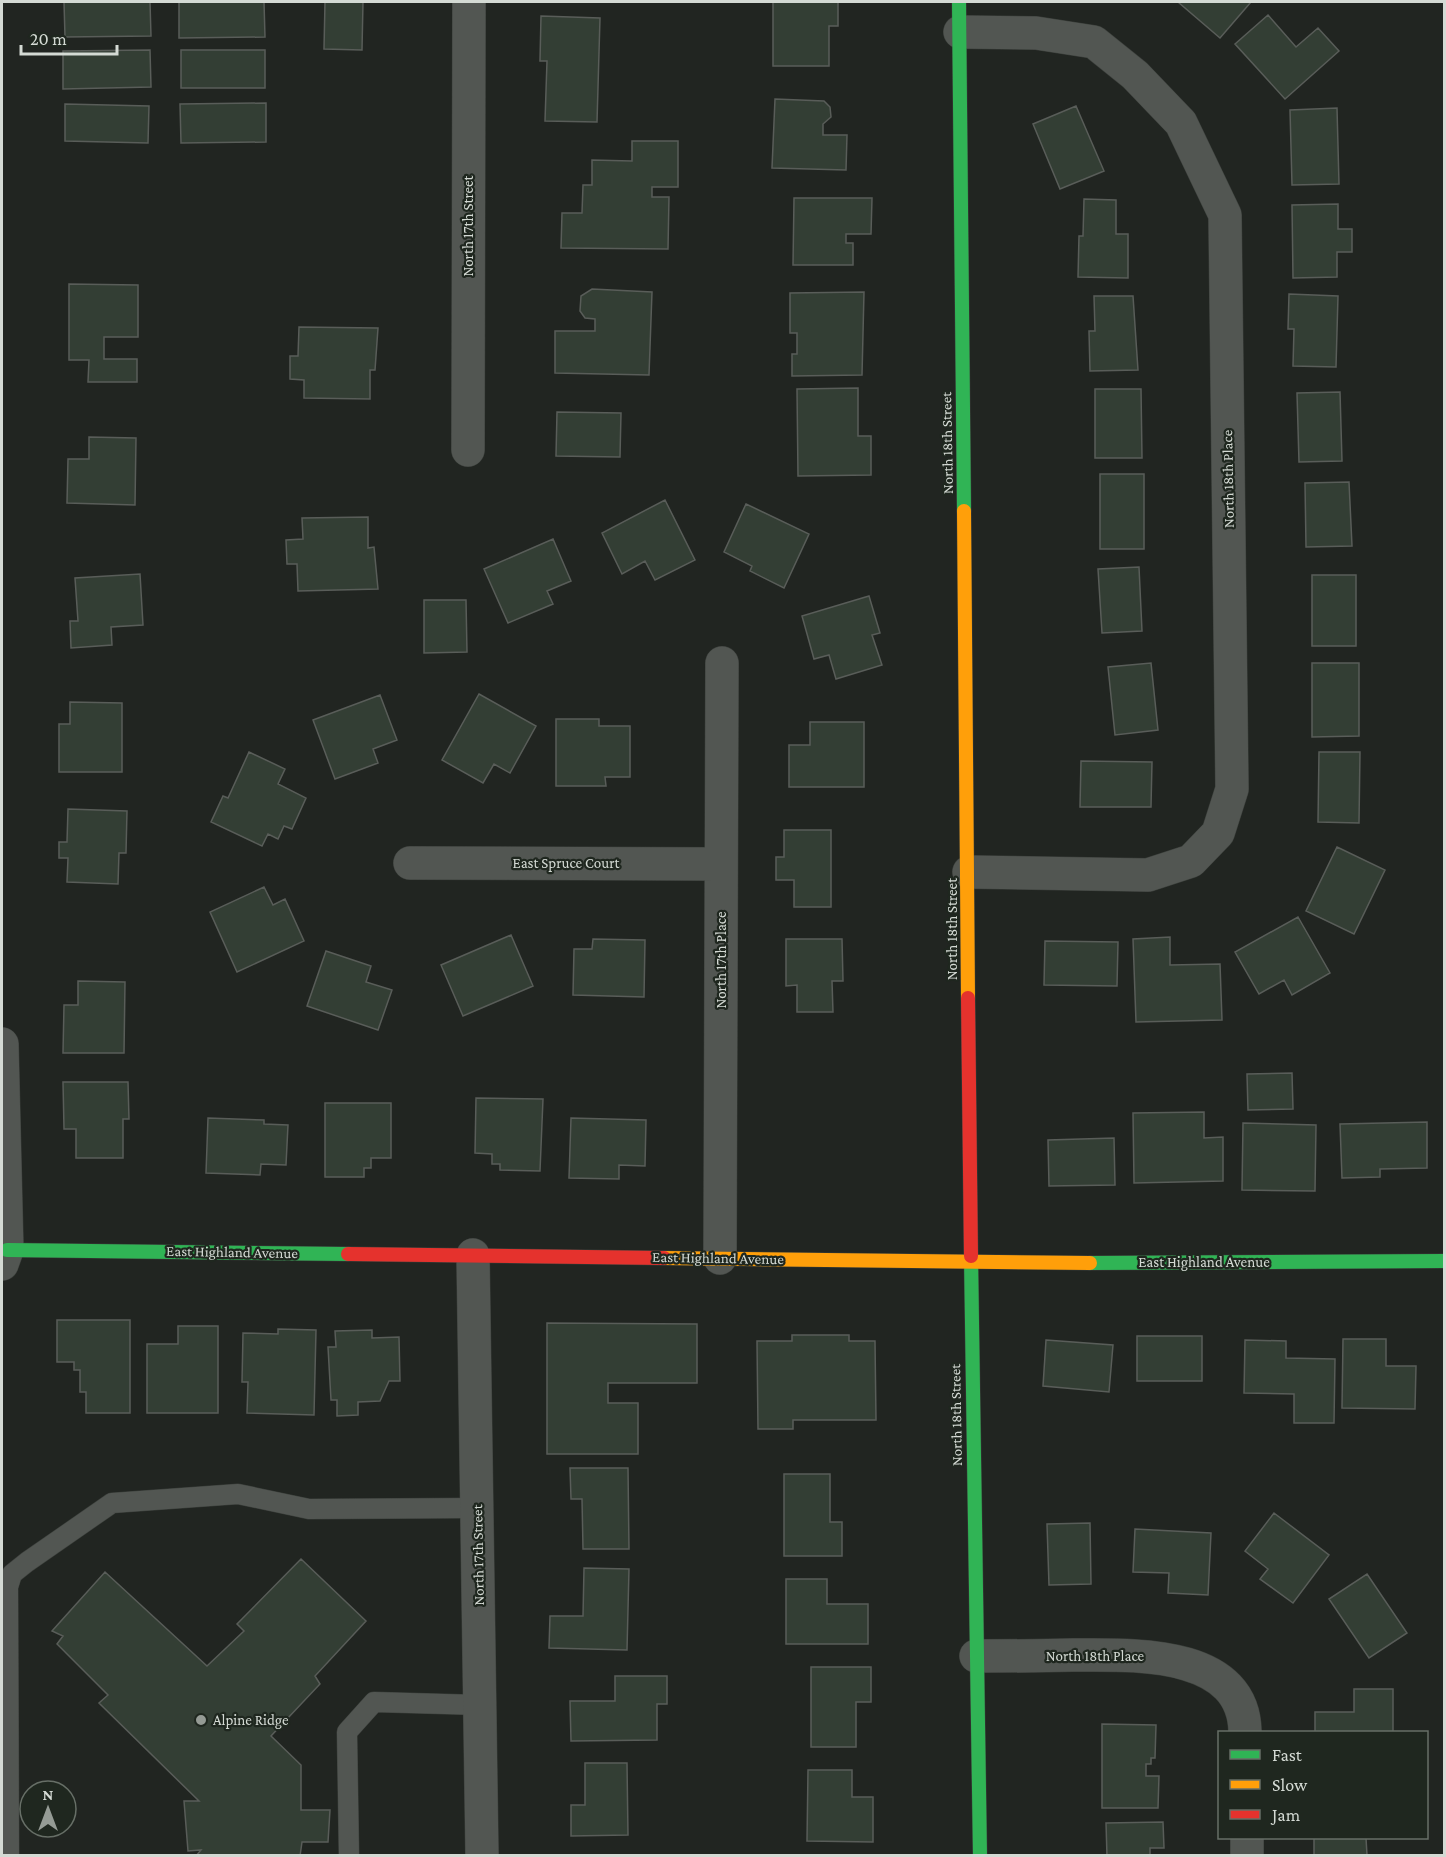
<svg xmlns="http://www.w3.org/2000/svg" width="1446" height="1857" font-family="'Crimson Pro',serif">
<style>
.building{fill:#333e34;stroke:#595d59;stroke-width:1.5}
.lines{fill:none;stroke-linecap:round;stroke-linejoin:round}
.lane-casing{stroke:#3b3f3b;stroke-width:21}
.street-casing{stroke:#3b3f3b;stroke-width:34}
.fast-casing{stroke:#3b3f3b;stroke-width:15}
.slow-casing{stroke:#3b3f3b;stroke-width:15}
.jam-casing{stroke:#3b3f3b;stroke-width:15}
.lane{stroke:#525652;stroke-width:20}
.street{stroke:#525652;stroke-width:33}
.fast{stroke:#30b455;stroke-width:14}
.slow{stroke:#ff9f0a;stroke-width:14}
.jam{stroke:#e5322d;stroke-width:14}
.poi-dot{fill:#959b95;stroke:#1f271f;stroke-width:2}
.labels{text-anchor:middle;stroke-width:4.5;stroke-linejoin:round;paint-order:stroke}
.street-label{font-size:15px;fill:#d4dad4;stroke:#1f271f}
.poi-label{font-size:15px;fill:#d4dad4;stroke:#1f271f;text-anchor:start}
</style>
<rect width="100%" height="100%" fill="#212521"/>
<path class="building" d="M64,2H150L151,36L65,37Z
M179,2H264L265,37L179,38Z
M325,2H363L362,50L324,49Z
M773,2H838V26H829V66H773Z
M1178,2H1251L1220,38Z
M1268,15L1296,47L1318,28L1339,51L1285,99L1235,44Z
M541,16L600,18L597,122L545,121L547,61H540Z
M150,50L151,87L63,89V51Z
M181,50H265V88H181Z
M775,99L824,101L830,107L831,117L823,124V135H847L846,170L772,168Z
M266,103V142L181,143L180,104Z
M65,104L149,106L148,143L65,141Z
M1076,106L1104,171L1060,189L1033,124Z
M1337,108L1339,184L1292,185L1290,110Z
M632,141H678V187H652V197H669L668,249L561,248L562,213H582L583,185H592V160L632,161Z
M794,198H872L871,234H846V243H853V265H793Z
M1084,199L1116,200V234H1128V278L1078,277L1079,236H1083Z
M1338,204V229H1352V252H1337V277L1293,278L1292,205Z
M69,284L138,285V337H104V359H137V382H88L89,360H69Z
M592,289L652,292L649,375L555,373V331H595V319L585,318L580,311L581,296Z
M864,292L862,375L792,376V354H797V333H790V293Z
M1289,294L1338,296L1336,367L1293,366L1294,329H1288Z
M1094,296H1133L1138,370L1090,371L1089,331H1095Z
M299,327L378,328L375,370H370V399L304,398V380L290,379V356H298Z
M858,388V436H871V475L798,476L797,389Z
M1095,389H1141L1142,458H1095Z
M1340,392L1342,461L1299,462L1297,393Z
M557,412L621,413L620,457L556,456Z
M89,437L136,438L135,505L67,503L68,459H89Z
M1100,474H1144V549H1100Z
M1349,482L1352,546L1306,547L1305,483Z
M665,500L695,560L655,580L645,561L622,574L602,533Z
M746,504L809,534L784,588L750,571L752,566L724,552Z
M368,517V548L374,547L378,589L298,591L297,564H287L286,540L303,539L302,518Z
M553,539L571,581L547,591L553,604L508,623L484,569Z
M1139,567L1142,631L1102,633L1098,569Z
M140,574L143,625L111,627L112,645L71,648L70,621H78L75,578Z
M1312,575H1356V646H1312Z
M869,596L880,633L872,635L882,665L836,679L829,655L814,659L802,616Z
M424,600H466L467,652L424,653Z
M1151,663L1158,730L1115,735L1108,667Z
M1312,663H1359V736L1312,737Z
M479,694L536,726L510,773L494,764L483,783L442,760Z
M380,695L397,740L373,749L378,763L335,779L313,720Z
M70,702L122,703V772H59V724H70Z
M556,719H599V726H630V777H605L606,786H556Z
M810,722H864V787H789V745H810Z
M249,752L285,769L278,784L306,798L292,829L284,826L278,839L268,834L262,846L211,822L223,796L228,798Z
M1319,752H1360L1359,823L1318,822Z
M1081,761L1152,762L1151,807H1080Z
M68,809L127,811L126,853H119L118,884L67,882L68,858H59V842H67Z
M784,830H831V907H794V880H776V857H784Z
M1337,847L1385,870L1354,934L1306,911Z
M264,887L273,905L285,899L304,941L237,972L210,912Z
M1298,917L1330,973L1292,995L1284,980L1259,994L1235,952Z
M511,935L533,986L463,1016L441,965Z
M1170,937V965L1220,964L1222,1020L1136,1022L1133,939Z
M593,939L645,940L644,997L573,995L574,949H592Z
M786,939H842L843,981H832L833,1012H797V985L786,986Z
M1045,941L1118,942L1117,986L1044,985Z
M326,951L371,966L366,982L392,990L378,1030L307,1006Z
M78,981L125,982L124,1053H63L64,1005H78Z
M1292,1073L1293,1109L1248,1110L1247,1074Z
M63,1082H128L129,1119H123V1158H76V1129H64Z
M476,1098L543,1099L540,1171L500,1170V1164H492V1154L475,1153Z
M325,1103H391V1158H371V1168H364V1177H325Z
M1204,1112V1138L1223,1137V1181L1134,1183L1133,1113Z
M208,1118L264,1120V1124L288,1125L286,1165L261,1164L260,1175L206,1173Z
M571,1118L646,1120L645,1166L619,1165V1179L569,1178Z
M1427,1122V1168L1380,1169V1177L1342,1178L1340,1124Z
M1243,1123L1316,1125L1315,1191L1242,1190Z
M1114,1138L1115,1185L1049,1186L1048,1140Z
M57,1320H130V1413H86V1392H80V1370H74V1362H57Z
M547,1323L697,1324V1383H608V1403H638V1454H547Z
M178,1326H218V1413H147V1344H178Z
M278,1329L316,1330L314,1415L247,1413L248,1382H242L243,1333L278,1334Z
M372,1330V1338L399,1337L400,1381H389L380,1401L358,1402V1415L337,1416V1400H331L328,1347H336L335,1331Z
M792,1335H849V1341H875L876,1420H793V1429H758L757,1341H792Z
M1137,1336H1202V1381H1137Z
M1343,1339H1386V1366H1416L1415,1409L1342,1408Z
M1046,1340L1113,1345L1109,1392L1043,1386Z
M1245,1340L1286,1341V1358L1335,1359L1334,1423H1294V1394L1244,1393Z
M570,1468H628L629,1549H583L582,1499H571Z
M784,1474H830V1522H842V1556H784Z
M1274,1513L1329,1555L1293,1603L1260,1579L1268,1569L1245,1551Z
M1090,1523L1091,1584L1049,1585L1047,1524Z
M1135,1529L1211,1533L1208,1595L1168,1593L1169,1573L1133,1572Z
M301,1559L366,1621L315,1676L320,1684L271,1736L301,1765V1810H330L328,1842H302L300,1856H196L201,1850L188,1851L184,1801H199L99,1703L108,1695L57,1644L63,1636L52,1631L105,1572L207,1666L244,1631L237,1624Z
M584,1568L629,1569L627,1650L549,1648L550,1616H583Z
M1367,1574L1407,1633L1369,1658L1329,1599Z
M786,1579H827V1604H868V1644H786Z
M811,1667H871V1702H856V1747H811Z
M615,1676H667V1704H657V1740L571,1741L570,1701H615Z
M1354,1689H1393V1732H1315V1712H1354Z
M1102,1724L1156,1725L1155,1758H1151V1764H1146V1776H1159L1158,1808H1102Z
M585,1763H627L628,1835L571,1836V1805H585Z
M808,1770H852V1797H873V1842L807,1841Z
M1163,1822L1164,1848H1150V1856H1107L1106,1823Z
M1314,1838H1366L1367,1855L1314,1856Z"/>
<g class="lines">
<g class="lane-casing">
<path id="lane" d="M9,1856L8,1587L12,1574L27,1562L112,1503L238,1494L309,1509L477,1508
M349,1856L347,1732L374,1702L480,1705"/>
</g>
<g class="street-casing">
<path id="street" d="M960,32L1036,33L1094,42L1135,75L1181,123L1225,215L1232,789L1218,833L1191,861L1148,875L969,872
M468,450L469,2
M410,863L721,864
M2,1044L7,1250L2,1264
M473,1255L482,1856
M720,1258L722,663
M976,1656C1008,1656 1040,1656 1073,1655C1131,1655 1244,1649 1245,1732
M1247,1838V1856"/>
</g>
<g class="fast-casing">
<path id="fast" d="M959,2L964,511
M7,1250L348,1254
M971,1256L980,1856
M1090,1263L1444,1261"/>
</g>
<g class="slow-casing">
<path id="slow" d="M964,511L968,998
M664,1258L1090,1263"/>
</g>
<g class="jam-casing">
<path id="jam" d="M968,998L971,1256
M348,1254L664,1258"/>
</g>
<use href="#lane" class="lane"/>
<use href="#street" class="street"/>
<use href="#fast" class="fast"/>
<use href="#slow" class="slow"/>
<use href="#jam" class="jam"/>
</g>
<circle class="poi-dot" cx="201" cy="1720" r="6"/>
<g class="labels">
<g class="street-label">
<text transform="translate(468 226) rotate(-90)" y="5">North 17th Street</text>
<text transform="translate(947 443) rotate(-91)" y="5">North 18th Street</text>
<text transform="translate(1228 479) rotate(-91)" y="5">North 18th Place</text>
<text x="566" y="868">East Spruce Court</text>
<text transform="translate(952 929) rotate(-90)" y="5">North 18th Street</text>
<text transform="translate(721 960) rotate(-90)" y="5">North 17th Place</text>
<text transform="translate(232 1252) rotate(1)" y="5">East Highland Avenue</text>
<text transform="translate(718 1258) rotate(1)" y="5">East Highland Avenue</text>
<text x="1204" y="1267">East Highland Avenue</text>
<text transform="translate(956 1415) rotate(-91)" y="5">North 18th Street</text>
<text transform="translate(478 1555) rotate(-91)" y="5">North 17th Street</text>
<text x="1095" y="1661">North 18th Place</text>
</g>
<g class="poi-label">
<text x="213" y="1725">Alpine Ridge</text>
</g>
</g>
<rect width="1446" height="1857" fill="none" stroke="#d4dad4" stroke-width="6"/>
<rect x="1218" y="1731" width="210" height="108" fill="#1f271f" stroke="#676f67" stroke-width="1.5"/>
<rect x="1230" y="1750" width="30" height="9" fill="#30b455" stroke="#676f67" stroke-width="1.5"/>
<text x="1272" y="1761" font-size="18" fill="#d4dad4">Fast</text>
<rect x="1230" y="1780" width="30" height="9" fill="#ff9f0a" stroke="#676f67" stroke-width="1.5"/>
<text x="1272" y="1791" font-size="18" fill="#d4dad4">Slow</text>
<rect x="1230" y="1810" width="30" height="9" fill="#e5322d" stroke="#676f67" stroke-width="1.5"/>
<text x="1272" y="1821" font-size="18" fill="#d4dad4">Jam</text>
<g transform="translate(48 1809)"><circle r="28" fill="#1f271f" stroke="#676f67" stroke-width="1.5"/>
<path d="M0-4.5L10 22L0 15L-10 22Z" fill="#959b95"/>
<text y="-9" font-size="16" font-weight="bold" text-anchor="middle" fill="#d4dad4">N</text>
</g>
<path d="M21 45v9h96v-9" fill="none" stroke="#d4dad4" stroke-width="3"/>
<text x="30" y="45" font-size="18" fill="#d4dad4" stroke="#1f271f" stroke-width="4.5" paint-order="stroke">20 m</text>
</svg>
